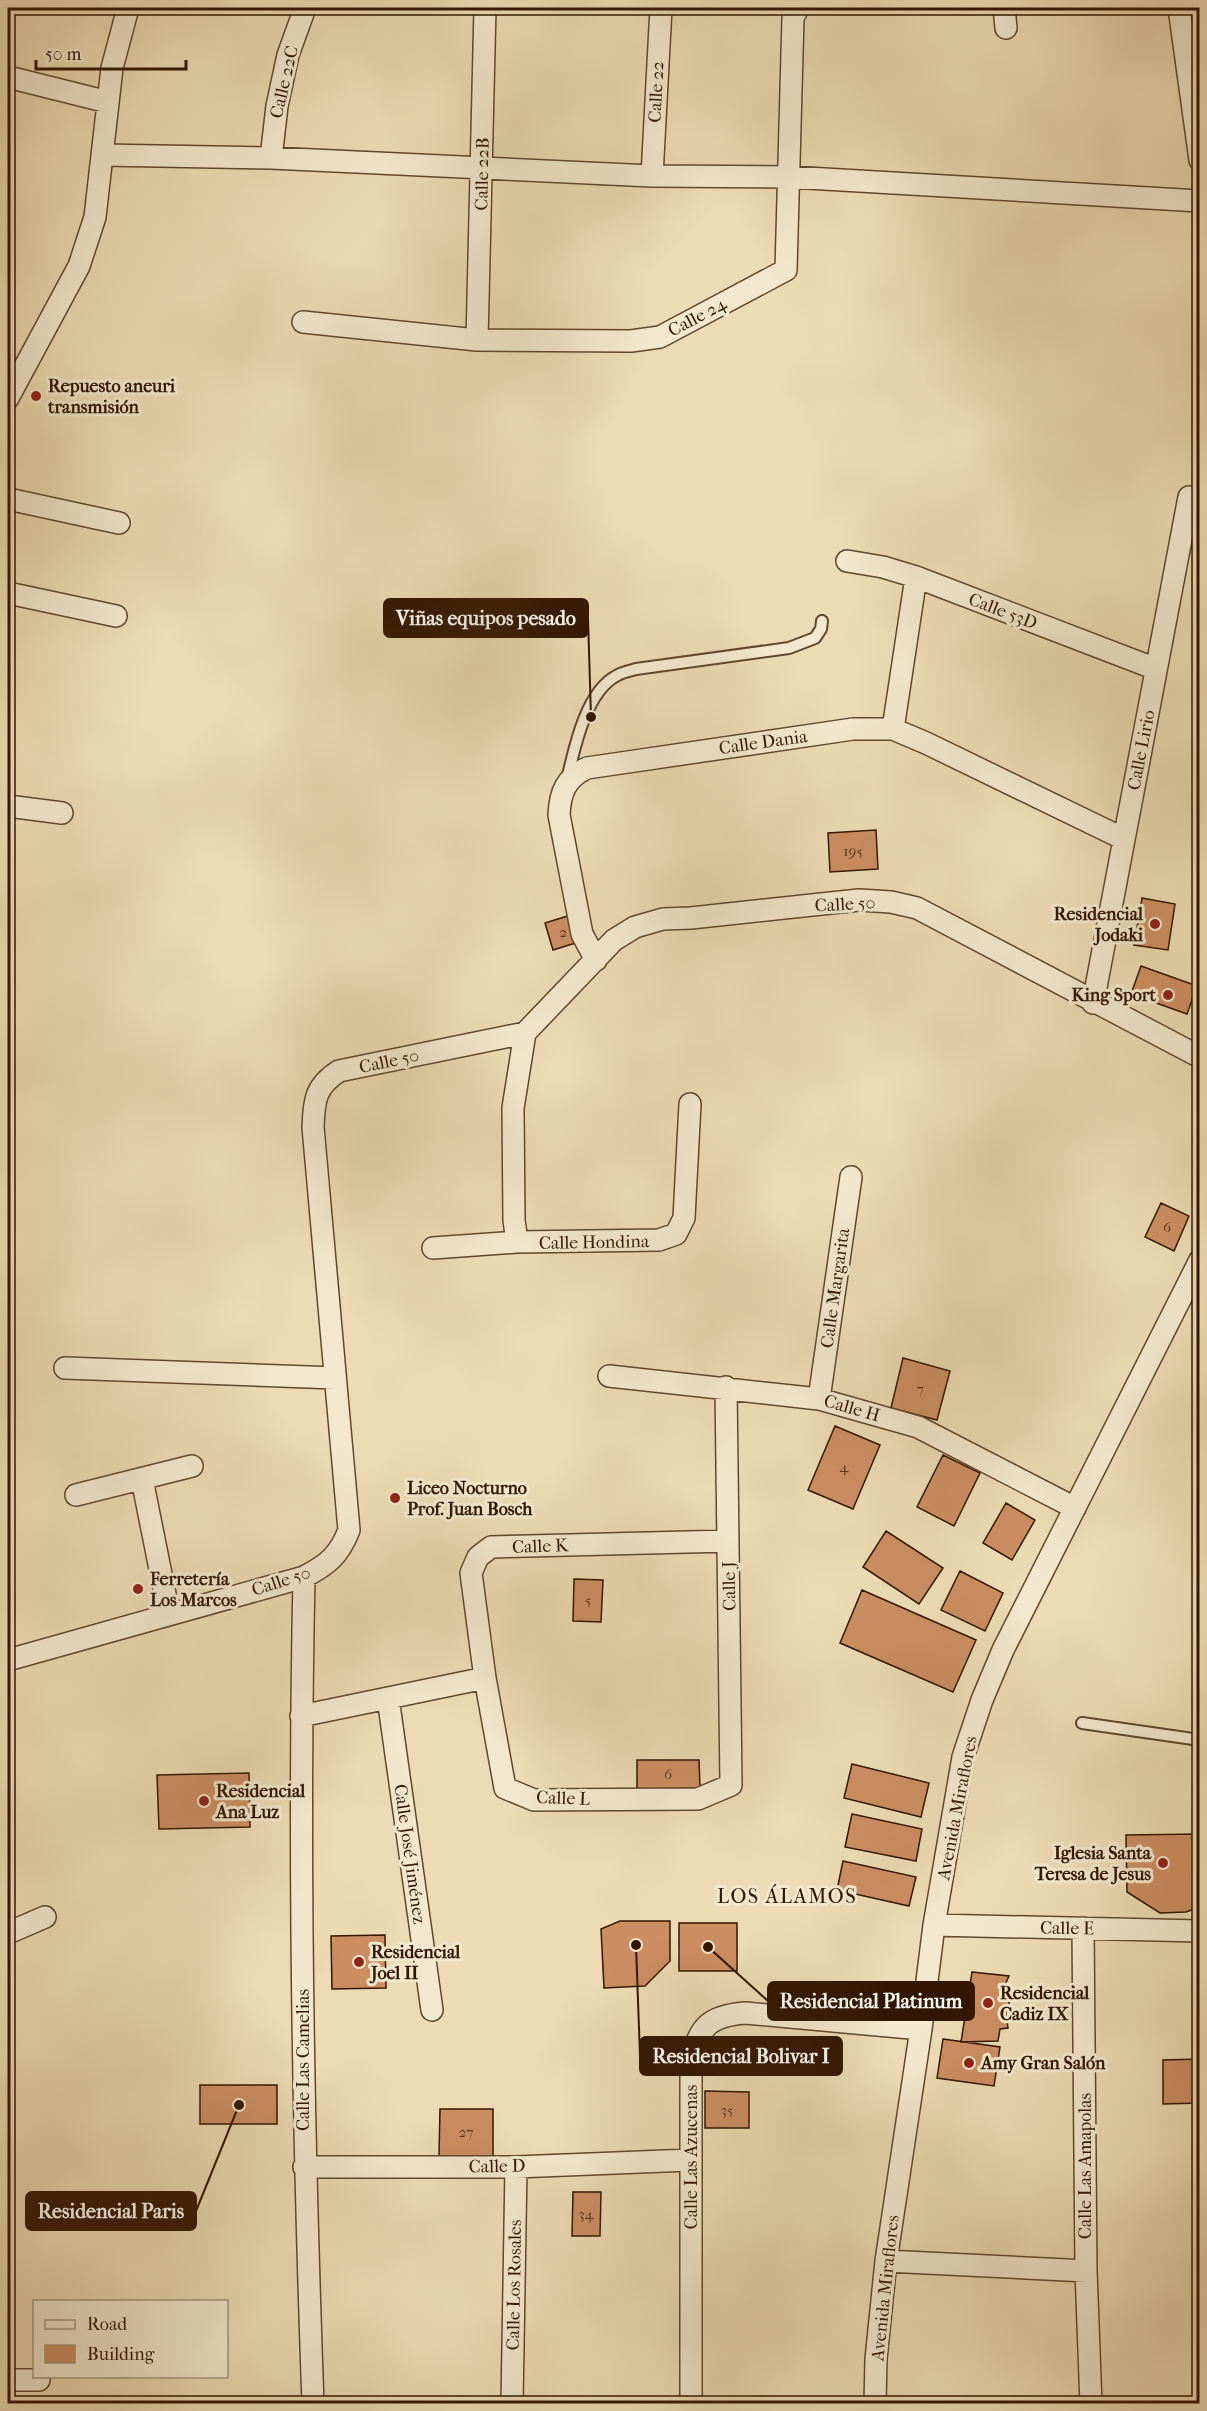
<svg xmlns="http://www.w3.org/2000/svg" width="1207" height="2411" font-family="'IM FELL French Canon',serif">
<style>
.building{fill:#cb8e62;stroke:#321601;stroke-width:1.5}
.lines{fill:none;stroke-linecap:round;stroke-linejoin:round}
.service-casing{stroke:#60472e;stroke-width:14}
.minor-casing{stroke:#60472e;stroke-width:24}
.service{stroke:#f3e8ce;stroke-width:10}
.minor{stroke:#f3e8ce;stroke-width:21}
.poi-dot{fill:#8f2418;stroke:#f3e8ce;stroke-width:2}
.labels{text-anchor:middle;stroke-width:6;stroke-linejoin:round;paint-order:stroke}
.number-label{font-size:15px;fill:#583419}
.street-label{font-size:18px;fill:#321601;stroke:#f3e8ce}
.poi-label{font-size:18px;font-weight:bold;fill:#321601;stroke:#f3e8ce;text-anchor:start}
.neighbourhood-label{font-size:20px;letter-spacing:1.5px;fill:#321601;stroke:#f3e8ce}
.leader{fill:none;stroke:#321601;stroke-width:2}
.callout-dot{fill:#321601;stroke:#f3e8ce;stroke-width:2}
.callout{fill:#321601;stroke:#321601;stroke-width:2}
.callout-label{font-size:20px;text-anchor:middle;font-weight:bold;fill:#fff}
</style>
<rect width="100%" height="100%" fill="#ecdbb4"/>
<filter id="stains"><feTurbulence type="fractalNoise" baseFrequency=".00333" numOctaves="4"/><feColorMatrix values="0 0 0 0 .2 0 0 0 0 .09 0 0 0 0 .02 0 0 0 .5 -.17"/></filter>
<radialGradient id="worn" r=".72"><stop offset=".6" stop-color="#630" stop-opacity="0"/><stop offset="1" stop-color="#630" stop-opacity=".3"/></radialGradient>
<path class="building" d="M876,830L878,869L830,872L828,833Z
M1142,898L1175,904L1168,950L1134,945Z
M574,914L582,941L553,950L545,923Z
M1141,966L1197,986L1187,1014L1131,994Z
M1161,1203L1189,1216L1174,1251L1145,1237Z
M903,1358L950,1371L937,1420L891,1408Z
M835,1426L880,1445L853,1509L808,1490Z
M943,1455L980,1473L954,1526L917,1507Z
M1006,1503L1035,1520L1012,1560L983,1543Z
M886,1531L943,1568L919,1604L863,1567Z
M960,1571L1003,1593L985,1631L941,1610Z
M574,1579L603,1580L601,1622L573,1621Z
M862,1590L976,1640L953,1692L840,1643Z
M637,1760H699L700,1788L637,1789Z
M852,1764L929,1783L921,1817L844,1798Z
M249,1773L250,1827L159,1829L157,1775Z
M852,1814L922,1829L916,1861L845,1847Z
M1200,1834V1907L1186,1912L1160,1913L1127,1892L1126,1835Z
M843,1861L916,1877L909,1906L837,1890Z
M620,1921H670V1961L645,1986L604,1988L601,1929Z
M679,1923H737V1971H679Z
M385,1935L386,1988L332,1989L331,1936Z
M972,1972L1009,1976L1004,1987L1012,1995L1006,2012L1008,2028L1000,2029L998,2041L961,2042Z
M943,2039L1000,2047L994,2086L937,2078Z
M1200,2059V2103L1163,2104V2060Z
M200,2085H277V2124H200Z
M705,2091L749,2092V2128H705Z
M440,2109H493V2156H439Z
M573,2192H601L600,2236H572Z"/>
<g class="lines">
<g class="service-casing">
<path id="service" d="M567,780C574,749 586,690 618,675C623,672 630,671 636,669L789,648L815,638L821,629L822,621
M1082,1723L1200,1740"/>
</g>
<g class="minor-casing">
<path id="minor" d="M1004,8L1006,28
M1179,8L1200,160
M8,77L108,102
M102,155L271,158L652,176L790,177L1200,201
M271,158L277,106L288,55L305,8
M652,176L661,8
M303,322L477,340L631,341L660,337L786,270L793,18L798,8
M477,340L485,8
M8,398L79,266L95,217L112,68L128,8
M8,499L119,523
M847,561L883,567L916,577L1156,669
M8,593L116,616
M893,729L916,577
M8,806L62,813
M596,960L582,934L559,815C560,792 566,778 587,768L853,729H893L926,743L1124,839
M1093,1003L1189,497
M525,1033L513,1108L514,1220L517,1242L659,1240L676,1234L684,1218L690,1104
M433,1248L517,1242
M65,1368L335,1378
M609,1376L819,1399L918,1427L1075,1508
M726,1387L731,1785L698,1799L534,1800L505,1788L485,1678L471,1573L478,1557L491,1547L728,1541
M819,1399L851,1177
M142,1479L169,1614
M76,1495L192,1466
M304,1577C298,1852 303,2128 313,2404
M8,1660L304,1577C327,1565 339,1556 349,1530L313,1127C314,1101 315,1086 339,1071L525,1033L614,940L635,927L663,919L691,918L859,900L891,902L917,908L1200,1057
M388,1698L432,2010
M301,1716L485,1678
M934,1925L1200,1931
M1083,1928L1086,2271L1091,2404
M8,1933L45,1917
M304,2167H516L690,2160
M886,2261L1086,2271
M8,2380H39
M512,2404L516,2167
M691,2404V2060C700,2026 709,2016 745,2013L921,2029
M875,2404L876,2359L886,2261L921,2029L934,1925L963,1757L982,1700L1003,1650L1200,1260"/>
</g>
<use href="#service" class="service"/>
<use href="#minor" class="minor"/>
</g>
<g class="poi-dot">
<circle cx="36" cy="396" r="6"/>
<circle cx="1155" cy="924" r="6"/>
<circle cx="1168" cy="995" r="6"/>
<circle cx="395" cy="1498" r="6"/>
<circle cx="138" cy="1589" r="6"/>
<circle cx="204" cy="1801" r="6"/>
<circle cx="1163" cy="1863" r="6"/>
<circle cx="359" cy="1962" r="6"/>
<circle cx="988" cy="2003" r="6"/>
<circle cx="969" cy="2063" r="6"/>
</g>
<g class="labels">
<g class="number-label">
<text x="853" y="856">195</text>
<text x="563" y="937">2</text>
<text x="1167" y="1232">6</text>
<text x="920" y="1394">7</text>
<text x="844" y="1472">4</text>
<text x="588" y="1605">5</text>
<text x="668" y="1779">6</text>
<text x="727" y="2115">35</text>
<text x="466" y="2137">27</text>
<text x="586" y="2219">34</text>
</g>
<g class="street-label">
<text transform="translate(284 82) rotate(-77)" y="6">Calle 22C</text>
<text transform="translate(656 92) rotate(-87)" y="6">Calle 22</text>
<text transform="translate(482 174) rotate(-89)" y="6">Calle 22B</text>
<text transform="translate(697 317) rotate(-28)" y="6">Calle 24</text>
<text transform="translate(1003 611) rotate(21)" y="6">Calle 53D</text>
<text transform="translate(763 742) rotate(-8)" y="6">Calle Dania</text>
<text transform="translate(1141 750) rotate(-79)" y="6">Calle Lirio</text>
<text transform="translate(845 904) rotate(-3)" y="6">Calle 50</text>
<text transform="translate(389 1061) rotate(-12)" y="6">Calle 50</text>
<text transform="translate(594 1242) rotate(-1)" y="6">Calle Hondina</text>
<text transform="translate(835 1288) rotate(-82)" y="6">Calle Margarita</text>
<text transform="translate(852 1408) rotate(16)" y="6">Calle H</text>
<text transform="translate(540 1546) rotate(-2)" y="6">Calle K</text>
<text transform="translate(281 1581) rotate(-18)" y="6">Calle 50</text>
<text transform="translate(729 1586) rotate(-91)" y="6">Calle J</text>
<text transform="translate(563 1798) rotate(2)" y="6">Calle L</text>
<text transform="translate(957 1808) rotate(-79)" y="6">Avenida Miraflores</text>
<text transform="translate(410 1854) rotate(82)" y="6">Calle José Jiménez</text>
<text transform="translate(1067 1928) rotate(1)" y="6">Calle E</text>
<text transform="translate(303 2060) rotate(-90)" y="6">Calle Las Camelias</text>
<text transform="translate(691 2157) rotate(-90)" y="6">Calle Las Azucenas</text>
<text transform="translate(497 2166) rotate(-1)" y="6">Calle D</text>
<text transform="translate(1085 2166) rotate(-90)" y="6">Calle Las Amapolas</text>
<text transform="translate(514 2285) rotate(-89)" y="6">Calle Los Rosales</text>
<text transform="translate(885 2288) rotate(-84)" y="6">Avenida Miraflores</text>
</g>
<g class="poi-label">
<text x="48" y="392">Repuesto aneuri<tspan x="48" dy="21">transmisión</tspan></text>
<text x="1143" y="920" text-anchor="end">Residencial<tspan x="1143" dy="21">Jodaki</tspan></text>
<text x="1156" y="1001" text-anchor="end">King Sport</text>
<text x="407" y="1494">Liceo Nocturno<tspan x="407" dy="21">Prof. Juan Bosch</tspan></text>
<text x="150" y="1585">Ferretería<tspan x="150" dy="21">Los Marcos</tspan></text>
<text x="216" y="1797">Residencial<tspan x="216" dy="21">Ana Luz</tspan></text>
<text x="1151" y="1859" text-anchor="end">Iglesia Santa<tspan x="1151" dy="21">Teresa de Jesus</tspan></text>
<text x="371" y="1958">Residencial<tspan x="371" dy="21">Joel II</tspan></text>
<text x="1000" y="1999">Residencial<tspan x="1000" dy="21">Cadiz IX</tspan></text>
<text x="981" y="2069">Amy Gran Salón</text>
</g>
<g class="neighbourhood-label">
<text x="787" y="1903">LOS ÁLAMOS</text>
</g>
</g>
<path class="leader" d="M591 717L588 618M708 1947L768 2001M636 1945L640 2056M239 2105L196 2211"/>
<g class="callout-dot">
<circle cx="591" cy="717" r="6"/>
<circle cx="708" cy="1947" r="6"/>
<circle cx="636" cy="1945" r="6"/>
<circle cx="239" cy="2105" r="6"/>
</g>
<g class="callout">
<rect x="384" y="599" width="204" height="38" rx="6"/>
<rect x="768" y="1982" width="206" height="38" rx="6"/>
<rect x="640" y="2037" width="202" height="38" rx="6"/>
<rect x="26" y="2192" width="170" height="38" rx="6"/>
</g>
<g class="callout-label">
<text x="486" y="625">Viñas equipos pesado</text>
<text x="871" y="2008">Residencial Platinum</text>
<text x="741" y="2063">Residencial Bolivar I</text>
<text x="111" y="2218">Residencial Paris</text>
</g>
<rect width="1207" height="2411" fill="none" stroke="#ecdbb4" stroke-width="30"/>
<rect x="9" y="9" width="1189" height="2393" fill="none" stroke="#321601" stroke-width="3"/>
<rect x="15" y="15" width="1177" height="2381" fill="none" stroke="#321601" stroke-width="1.5"/>
<rect x="33" y="2300" width="195" height="78" fill="#f3e8ce" stroke="#a6947c" stroke-width="1.5"/>
<rect x="45" y="2320" width="30" height="9" fill="#f3e8ce" stroke="#a6947c" stroke-width="1.5"/>
<text x="87" y="2330" font-size="18" fill="#321601">Road</text>
<rect x="45" y="2345" width="30" height="18" fill="#cb8e62" stroke="#a6947c" stroke-width="1.5"/>
<text x="87" y="2360" font-size="18" fill="#321601">Building</text>
<path d="M36 60v9h150v-9" fill="none" stroke="#321601" stroke-width="3"/>
<text x="45" y="60" font-size="18" fill="#321601" stroke="#f3e8ce" stroke-width="4.5" paint-order="stroke">50 m</text>
<rect width="100%" height="100%" filter="url(#stains)"/>
<rect width="100%" height="100%" fill="url(#worn)"/>
</svg>
